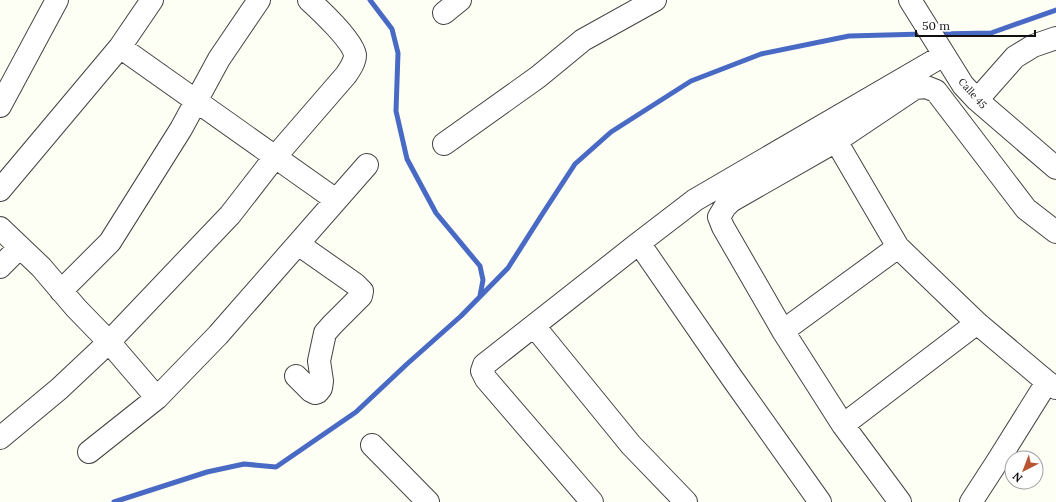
<svg xmlns="http://www.w3.org/2000/svg" width="1056" height="502" font-family="Lora,serif">
<style>
.lines{fill:none;stroke-linecap:round;stroke-linejoin:round}
.stream{stroke:#486ac4;stroke-width:5}
.minor-casing{stroke:#434343;stroke-width:24}
.minor{stroke:#fff;stroke-width:22}
.labels{text-anchor:middle;stroke-width:4;stroke-linejoin:round;paint-order:stroke}
.street-label{font-size:10px;fill:#101010;stroke:#fff}
</style>
<rect width="100%" height="100%" fill="#fdfef4"/>
<g class="lines">
<path class="stream" d="M370,0L392,29L398,53L396,111L407,159L436,213L480,266L483,280L480,296
M938,34L991,33L1056,10
M114,502L207,472L244,464L276,467L356,412L407,364L461,316L508,268L543,213L575,164L611,132L691,81L761,54L849,36L924,34"/>
<g class="minor-casing">
<path id="minor" d="M910,0L963,85L977,100L1056,168
M444,13L460,0
M120,47L336,200
M977,100L1015,57L1033,46L1056,38
M0,106L57,0
M836,141L898,247L977,323L1047,382L1056,388
M444,144L538,77L583,40L655,0
M0,190L120,47L152,0
M0,228L41,267L76,308L109,342L157,398
M0,267L20,247
M61,291L110,242L181,129L219,59L259,0
M534,326L631,445L686,502
M783,331L898,247
M296,376L311,391L315,393L318,392L321,388L322,381L319,361L325,333L332,325L361,296L362,291L355,284L298,244
M843,425L977,323
M0,438L59,389L109,342L230,215L275,157L346,75C350,69 355,62 355,55C353,41 320,10 309,0
M372,445L428,502
M89,452L157,398L218,335L367,165
M592,502L486,379L482,371L484,365L639,243
M820,502L732,378L639,243L695,200L944,55
M900,502L843,425L783,331L723,227L719,217L725,207L731,201L836,141L915,88L926,87L936,91L1026,209L1056,232
M971,502L997,462L1047,382"/>
</g>
<use href="#minor" class="minor"/>
</g>
<g class="labels">
<g class="street-label">
<text transform="translate(973 93) rotate(48)" y="4">Calle 45</text>
</g>
</g>
<g transform="translate(1024 470) rotate(222)"><circle r="19" fill="#ffffff" stroke="#9f9f9f"/>
<path d="M0-3L7 15L0 10L-7 15Z" fill="#b75631"/>
<text y="-6" font-size="11" font-weight="bold" text-anchor="middle" fill="#101010">N</text>
</g>
<path d="M916 30v6h119v-6" fill="none" stroke="#101010" stroke-width="2"/>
<text x="922" y="30" font-size="12" fill="#101010" stroke="#ffffff" stroke-width="3" paint-order="stroke">50 m</text>
</svg>
